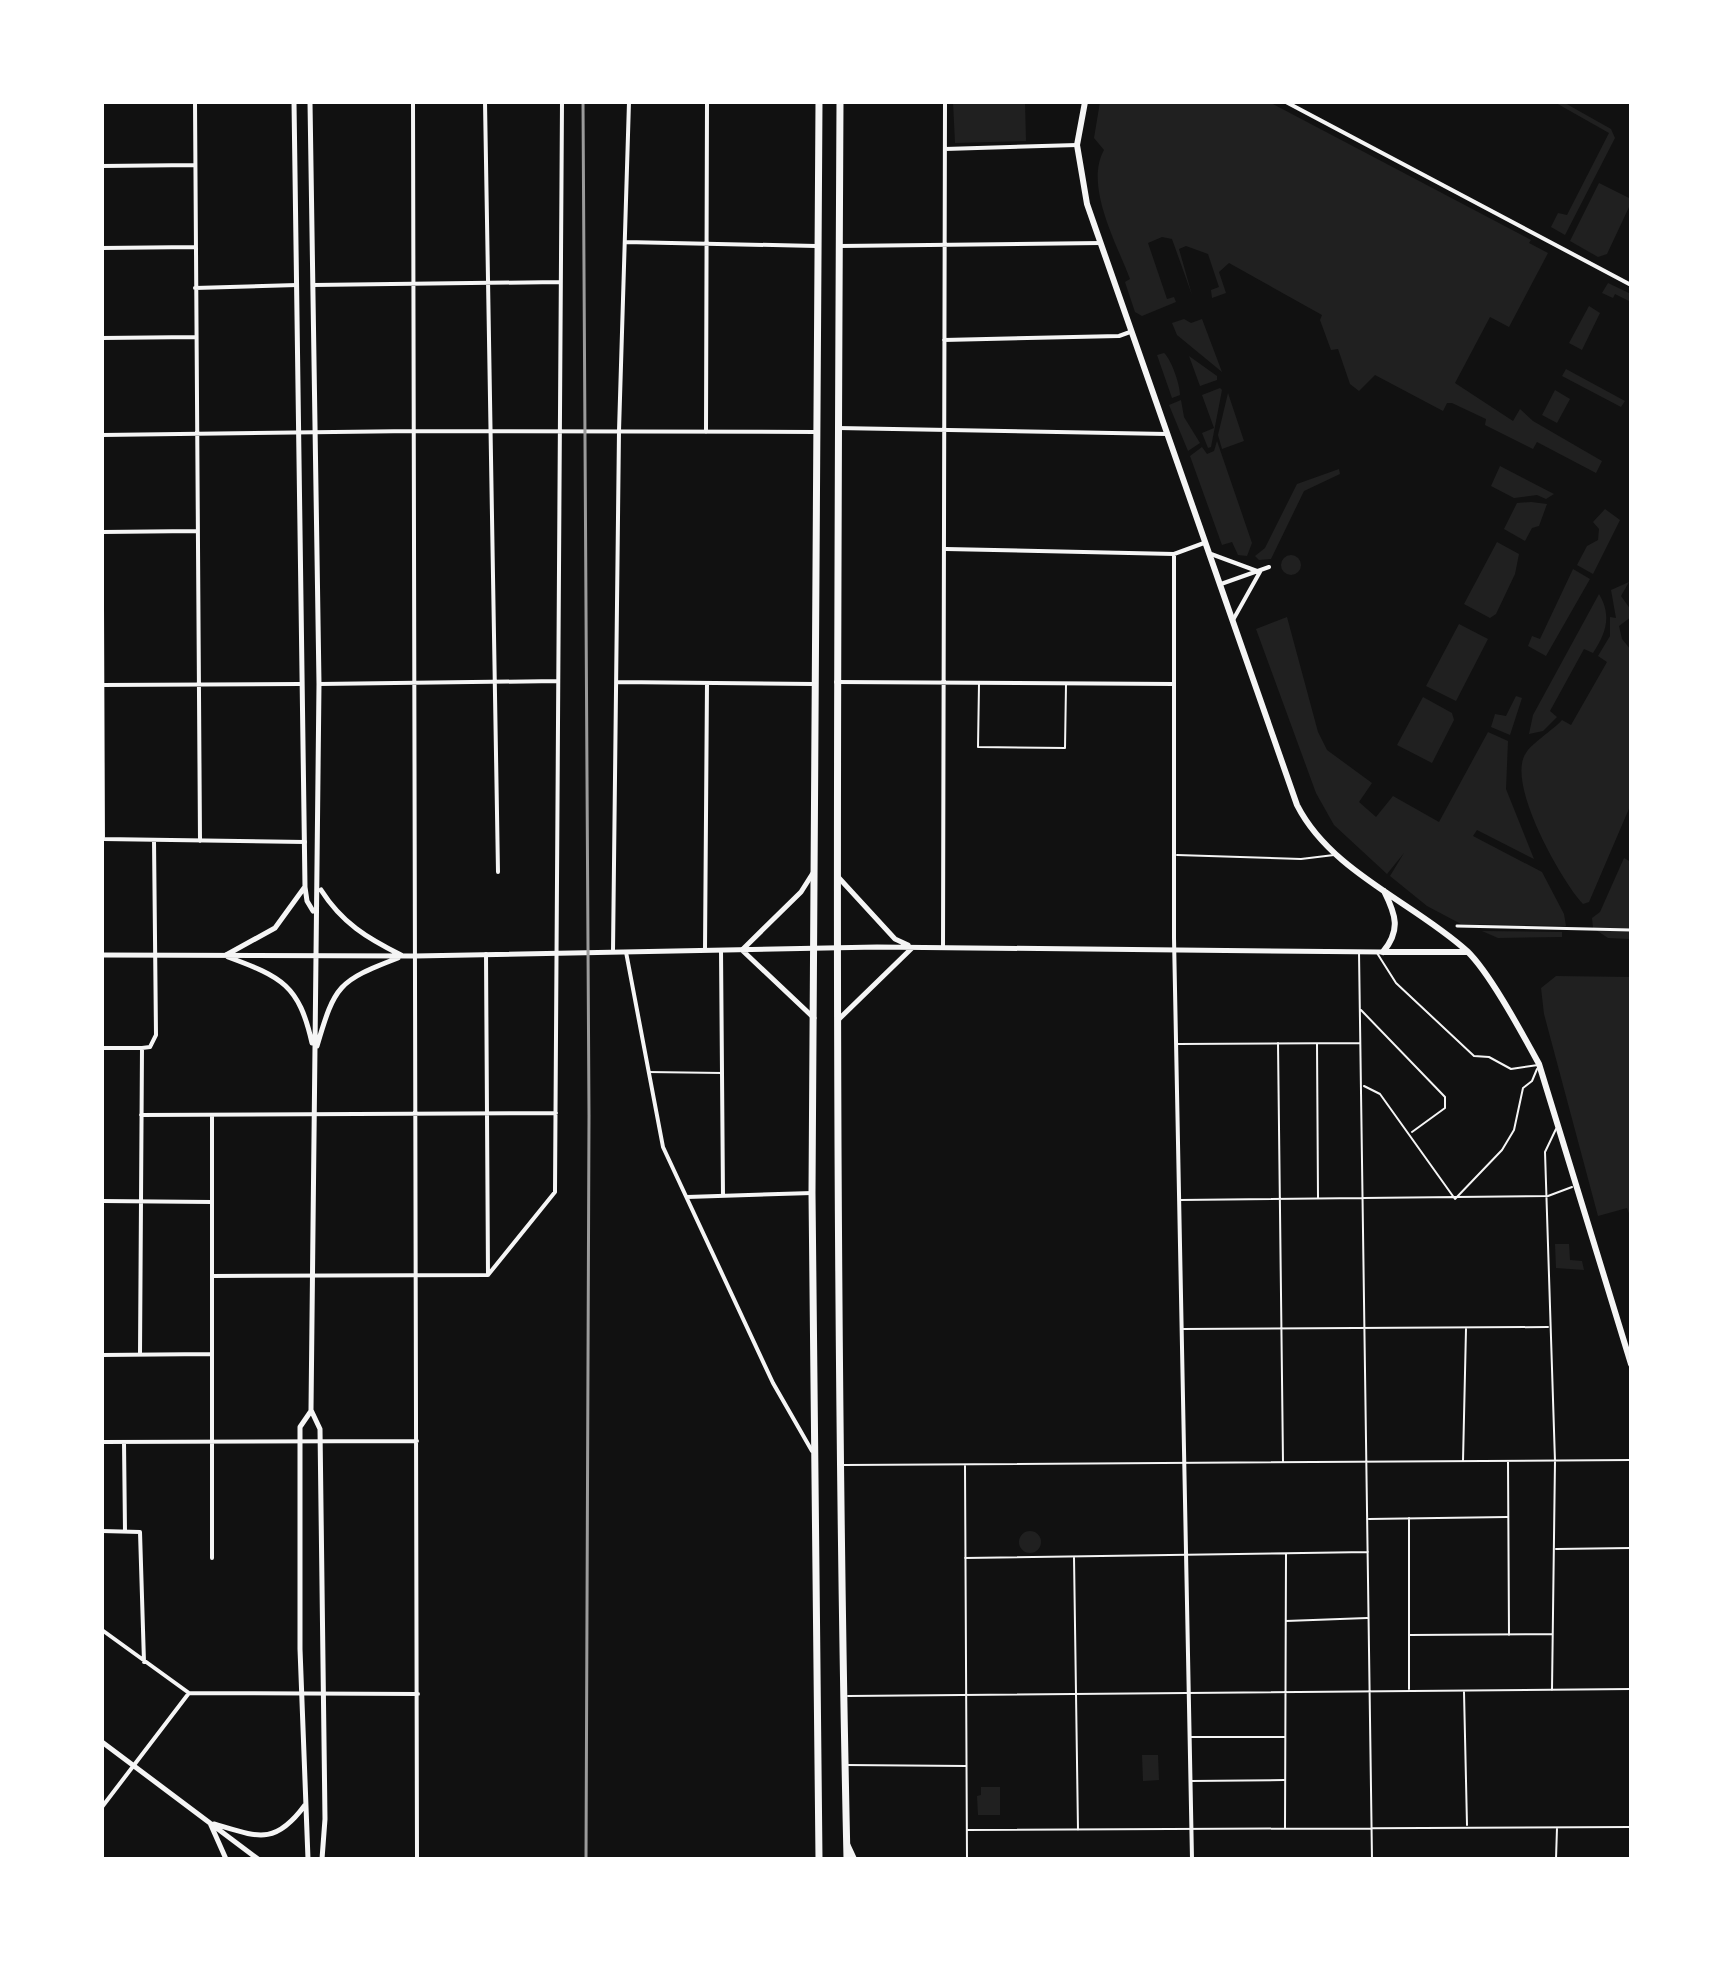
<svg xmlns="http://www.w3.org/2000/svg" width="1733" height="1961" font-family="Roboto,sans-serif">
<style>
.green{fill:#202020}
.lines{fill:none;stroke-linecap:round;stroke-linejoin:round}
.service{stroke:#f5f5f5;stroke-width:2}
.pedestrian{stroke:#f5f5f5;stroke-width:3}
.minor{stroke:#f5f5f5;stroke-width:4}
.tertiary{stroke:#f5f5f5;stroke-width:5}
.secondary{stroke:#f5f5f5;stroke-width:6}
.primary{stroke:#f5f5f5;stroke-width:7}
.rail{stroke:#9a9a9a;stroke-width:3}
</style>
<rect width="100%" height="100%" fill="#111"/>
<path class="green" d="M953,102H1025L1026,141L955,143Z
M1100,102H1269L1531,240L1529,243L1548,253L1509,327L1490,317L1455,383L1513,421L1520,409L1533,421L1602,461L1596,473L1537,442L1533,449L1485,425L1486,419L1452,403H1447L1443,411L1375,375L1359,391L1350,384L1338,349L1331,350L1320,320L1322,315L1229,263L1219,272L1226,293L1212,298L1211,290L1219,287L1208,254L1186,246L1179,249L1192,295L1172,239L1162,237L1148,243L1167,299L1174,297L1176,302L1142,316L1135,312L1125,282L1130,279C1117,244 1084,186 1104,150L1094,138Z
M1563,102L1611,129L1615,138L1565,235L1551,227L1558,213L1567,215L1609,133L1556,103Z
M1599,183L1629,198L1630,205L1607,254L1598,257L1570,241Z
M1608,283L1631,294V302L1615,294L1613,298L1602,293Z
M1589,306L1600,313L1582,350L1569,343Z
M1184,319L1191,323L1202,319L1222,372L1177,335L1172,323Z
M1164,353C1171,359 1180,384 1180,395L1172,398L1157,355Z
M1189,356L1217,376V380L1200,386Z
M1566,369L1625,401L1621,407L1562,376Z
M1220,388L1222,390L1211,447L1208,448L1202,433L1214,428L1202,395Z
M1555,390L1570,399L1557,423L1542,415Z
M1228,393L1244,441L1222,449L1218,435Z
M1181,400L1184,417L1200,443L1188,451L1169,405Z
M1217,441L1252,543L1247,556L1238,555L1232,542L1222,545L1190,456L1202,447L1207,454L1214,451Z
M1500,466L1554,494L1546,499L1537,495L1514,498L1491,486Z
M1339,469L1340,474L1304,491L1271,559L1259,560L1255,556L1265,548L1297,484Z
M1531,502L1547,504L1539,526L1532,528L1525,541L1504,529L1517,503Z
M1605,509L1620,520L1593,574L1577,565L1587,546L1598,540L1599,529L1593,522Z
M1497,542L1519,554L1515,574L1496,614L1490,618L1464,604Z
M1281 565a10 10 0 1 1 20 0a10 10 0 1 1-20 0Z
M1573,569L1590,579L1546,656L1528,646L1532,636L1540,639Z
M1629,582L1621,596L1631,610V617L1619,626L1622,639L1631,650V804L1589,902L1583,904C1562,882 1505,782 1526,753C1532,743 1553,730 1562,720L1571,725L1607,662L1598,656L1610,636V617L1616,618L1611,590Z
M1599,594C1612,616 1606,633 1593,653L1584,649L1550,711L1557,717L1543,731L1529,734L1533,715Z
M1287,617L1318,732L1327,750L1372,783L1359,802L1376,817L1393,796L1439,822L1488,732L1508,741L1506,789L1534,859L1477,830L1473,836L1542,872L1564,914L1566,926L1461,924L1427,906L1390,876L1404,853L1387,874L1334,825L1316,793L1256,629Z
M1459,624L1488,639L1456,701L1426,686Z
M1516,696L1522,698L1510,735L1491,727L1495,714L1506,716Z
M1423,697L1452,713L1454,720L1432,763L1397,745Z
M1624,858L1631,862L1629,939L1608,938L1593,928L1592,918L1600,912Z
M1482,931L1562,932V937L1498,938Z
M1556,976L1631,977V1219L1627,1208L1598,1216L1544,1014L1541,988Z
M1569,1244L1570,1260L1582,1261L1584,1270L1556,1268L1555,1244Z
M1019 1542a11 11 0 1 1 22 0a11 11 0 1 1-22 0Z
M1142,1755H1158L1159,1780L1143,1781Z
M981,1787H1000V1815H978L977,1796L981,1795Z"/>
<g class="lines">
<path class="service" d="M979,684L978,747L1065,748L1066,685
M1177,855L1301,859L1334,855
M1359,952L1372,1859
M1377,953L1396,983L1474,1056L1489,1057L1511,1069L1538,1065
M1361,1010L1445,1097V1108L1412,1132
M1278,1043L1283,1462
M1178,1044L1360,1043
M1317,1044L1318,1198
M648,1072L722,1073
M1364,1086L1380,1094L1455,1199L1502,1150L1514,1130L1523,1088L1532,1081L1537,1069
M1180,1200L1548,1196L1572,1187
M1182,1329L1548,1327
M1463,1461L1466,1329
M1508,1462L1509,1635
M844,1465L1631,1460
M965,1466L967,1859
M1409,1518V1689
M1369,1519L1507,1517
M1556,1549L1631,1548
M1074,1557L1078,1830
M965,1558L1368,1552
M1286,1621L1367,1618
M1410,1635L1552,1634
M1552,1690L1555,1461L1545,1152L1556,1129
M1464,1692L1467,1825
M848,1696L1631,1689
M1191,1737H1284
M846,1765L966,1766
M1191,1781L1284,1780
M1285,1828L1286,1554
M967,1830L1631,1827
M1556,1859L1557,1828"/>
<path class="pedestrian" d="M1457,926L1631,930"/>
<path class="minor" d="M195,102L200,841
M413,102L417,1859
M485,102L498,872
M1286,102L1631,285
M945,149L1077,145
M102,166L195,165
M625,242L816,246
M840,246L1101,243
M102,248L195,247
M313,285L560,282
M195,288L297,285
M102,338L195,337
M944,340L1119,336L1130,332
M838,428L1167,434
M706,432L707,102
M102,435L414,431L816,432
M102,532L196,531
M946,549L1174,554L1204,543
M1174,554V938L1192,1859
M1211,554L1257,571
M1221,584L1269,567
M102,607L103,839
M1233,620L1261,570
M617,682L814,684
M836,682L1174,684
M319,684L558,681
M102,685L300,684
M103,839L305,842
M943,947L945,102
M705,950L707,683
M721,950L723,1196
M613,951L619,431L629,102
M626,952L663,1147L773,1383L812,1451
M486,954L488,1275
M102,1048H142
M141,1115L556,1113
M687,1197L812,1193
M102,1201L212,1202
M212,1276L488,1275L555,1192L562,102
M102,1355L212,1354
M140,1355L142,1048L150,1047L156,1035L154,840
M102,1442L417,1441
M124,1442L125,1531
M102,1531L140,1532L144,1662
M212,1558V1115
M102,1630L189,1693L418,1694
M102,1807L189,1693"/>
<path class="tertiary" d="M294,102L305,887L307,901L313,911
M310,102L319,684L311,1410L320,1429L325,1819L322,1859
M839,878L895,939L908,945
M321,890C342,923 367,938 401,955
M742,950L801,892L813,873
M743,951L814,1018
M102,955L415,956L877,947L1383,952
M226,955L275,928L304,888
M228,957C282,977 299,985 312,1043
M838,1020L912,948
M317,1046C335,985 338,981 398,958
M102,1742L258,1859
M210,1823L226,1859
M214,1824C258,1837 275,1846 305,1805
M308,1859L300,1649V1427L311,1411"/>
<path class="secondary" d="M1085,102L1077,145L1087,204L1297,805C1331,872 1413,902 1467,951C1490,973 1523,1035 1539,1064L1631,1364
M1383,952H1468
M1383,952C1401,930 1396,915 1384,891
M847,1844L854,1859"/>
<path class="primary" d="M819,102L812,1193L819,1859
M840,102C837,688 834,1273 847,1859"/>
<path class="rail" d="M583,102L589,1115L586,1859"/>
</g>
<rect width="1733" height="1961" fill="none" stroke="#ffffff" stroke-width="208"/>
</svg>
